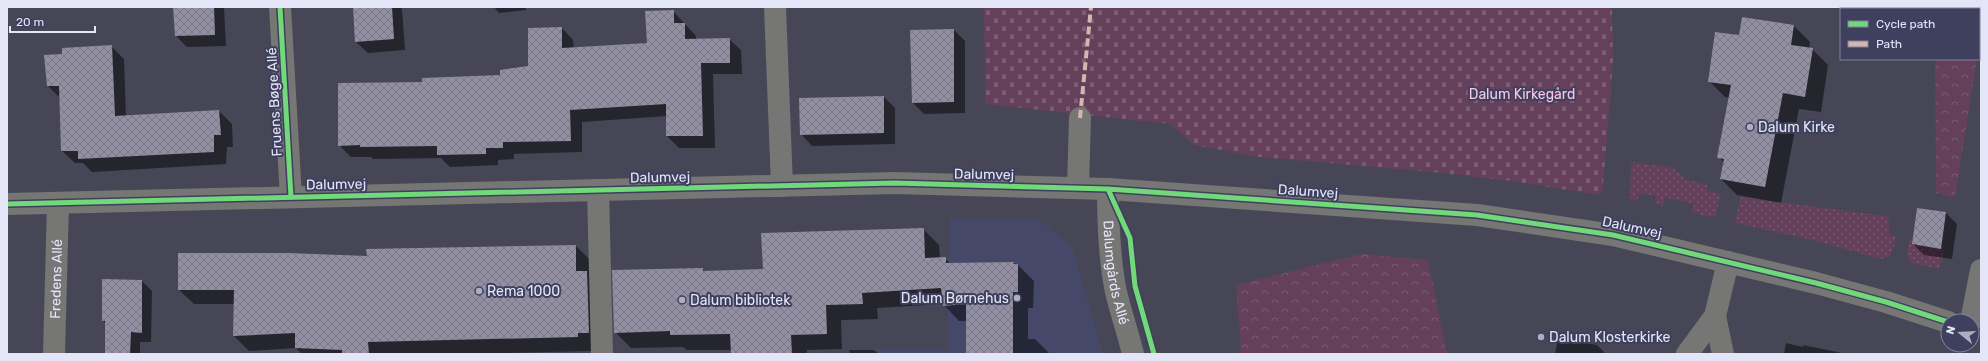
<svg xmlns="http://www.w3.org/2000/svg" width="1988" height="361" font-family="Rubik,sans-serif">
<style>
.built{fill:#464869}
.grass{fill:url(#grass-dots)}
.forest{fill:url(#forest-crowns)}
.cemetery{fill:url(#cemetery-stones)}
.shadow{fill:#0007}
.building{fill:url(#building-cross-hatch)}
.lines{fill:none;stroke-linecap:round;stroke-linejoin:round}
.minor{stroke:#767675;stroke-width:22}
.quiet{stroke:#d1b7ad;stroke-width:4;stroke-dasharray:8 4;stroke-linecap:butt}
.cycleway-casing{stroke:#3f405e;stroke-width:8}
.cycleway{stroke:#71d979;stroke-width:5}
.poi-dot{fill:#adaec0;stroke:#3f405e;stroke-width:1.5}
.labels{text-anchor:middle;stroke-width:4;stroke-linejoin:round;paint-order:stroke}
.park-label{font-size:14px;fill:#fbc7e7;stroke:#3f405e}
.street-label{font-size:14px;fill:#e4e6f8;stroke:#3f405e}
.poi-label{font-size:14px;fill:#e4e6f8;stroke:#3f405e;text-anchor:start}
</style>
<defs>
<pattern id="grass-dots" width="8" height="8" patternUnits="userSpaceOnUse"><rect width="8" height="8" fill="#65405a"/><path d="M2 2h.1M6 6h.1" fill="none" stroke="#7b5c72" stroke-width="1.8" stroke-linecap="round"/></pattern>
<pattern id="forest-crowns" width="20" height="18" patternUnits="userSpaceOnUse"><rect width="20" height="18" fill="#65405a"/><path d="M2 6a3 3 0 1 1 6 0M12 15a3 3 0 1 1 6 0" fill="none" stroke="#7b5c72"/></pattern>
<pattern id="cemetery-stones" width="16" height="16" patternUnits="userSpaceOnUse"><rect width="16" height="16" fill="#65405a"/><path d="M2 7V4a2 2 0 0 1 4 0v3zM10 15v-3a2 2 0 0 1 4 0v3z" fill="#7b5c72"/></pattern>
<pattern id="building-cross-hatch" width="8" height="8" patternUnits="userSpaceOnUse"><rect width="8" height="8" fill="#938fa2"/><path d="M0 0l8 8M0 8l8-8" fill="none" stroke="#7b7988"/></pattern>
</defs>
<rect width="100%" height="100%" fill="#464657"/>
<path class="built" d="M950,219L1039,220L1072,247L1103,354H875V349H947Z"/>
<path class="grass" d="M1631,162L1673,168L1685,179L1707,185V190L1720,194L1716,217L1705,216L1692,212L1694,204L1665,197L1663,206L1655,203L1656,196L1640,193L1637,201L1630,199Z
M1740,197L1886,216L1889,220V234L1890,236L1895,235V245L1890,256L1881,259L1813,240L1735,223Z
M1909,239L1913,240L1912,244L1941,249V247H1946L1939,269L1912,263L1907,256Z"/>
<path class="forest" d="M1934,7H1981L1979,45V9H1934Z
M1935,59H1977L1955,197L1936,193Z
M1361,254L1428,260L1447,354H1238L1241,348L1236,285Z"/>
<path class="cemetery" d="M984,7H1612L1613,61L1603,185L1600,195L1512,181L1433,172L1259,157L1194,145L1170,124L985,104Z"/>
<path class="shadow" d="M174,7H224L226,46L187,47L176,36Z
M354,7H400L402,9L405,50L368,53L356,42Z
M494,7H526V10L499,13Z
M673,11L696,36V40L729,39L741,50L742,74H713L715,148H679L667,136V116L582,122V152L514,154V159L498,160V165L450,167L441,158L373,159L371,157H351L339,145L423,83L501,76L529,67L562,28L573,40L574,49L648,44Z
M1794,26L1810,42L1809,49H1812L1828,65L1821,112L1799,109L1781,203L1737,195L1721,179L1724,163L1719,157L1730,98L1725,97L1709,81L1740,36Z
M954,30L965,41V113L924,114L913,103L911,31Z
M111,46L124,59L126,116L219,111L232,124L233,147H227L226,164L92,172L83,163H75L62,151L60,98L48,86L63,55Z
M884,97L895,108V144L812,146L801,134Z
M1946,213L1957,224L1952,259L1924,255L1913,244Z
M923,229L939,245L940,258H945L950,264L1013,263L1018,265L1034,281L1033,308H1028V339H1035L1050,354H967V321H959L943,304L877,308L878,319L841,320L842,349L807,350V354H732V350H687L683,347L631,348L615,332L702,269L705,272L764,270Z
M576,246L590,260L592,351L467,354H302L296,348L249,351L234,336L235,304H194L179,290L368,257Z
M142,281L152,291L151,342H140V354H106V324L103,321Z
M1558,338L1597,345L1606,354H1555Z
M1786,343L1803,347V345L1847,354H1784Z
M849,350H874L879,354H850Z"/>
<path class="building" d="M173,7H214L215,35L175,36Z
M353,7H392L394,39L355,42Z
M674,10V23H685V39L730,38V63H701L703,136H666V104L570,110L571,141L503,142V148H486V154L437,155V146L360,147V145L338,146V83L422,82V78L500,75V70L528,66V28L562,27V48L647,43L645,11Z
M1742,17L1794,25L1791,45L1813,48L1805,97L1783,93L1765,187L1720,179L1724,159L1717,158L1731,85L1708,82L1715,32L1739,35Z
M954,29V102L912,103L910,30Z
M112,45L115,116L219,110L221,135H214V152L78,159V151H61L59,86H47L44,55L62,54V48Z
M884,96V133L800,135L799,98Z
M1917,208L1946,212L1941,249L1912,244Z
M924,228L925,258L946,257V263L1014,262L1013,264H1018V292H1013V354H966V304L943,306L941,288L862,293L863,304L826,305L827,334L791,335L792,354H731L730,334L670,335V331L614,333L612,270L703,268V271L763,269L761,233Z
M576,245V271H587L589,333H578V337L368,342L369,354H342V350L295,348V333L233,336L234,290H178V253H288L367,256L366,249Z
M102,279L142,280V333L131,332L130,354H105V321H102Z"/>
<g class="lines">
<g class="minor">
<path d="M280,7L291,197"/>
<path d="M775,7L782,186"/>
<path d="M1078,187L1080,118"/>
<path id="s1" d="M1108,189C1108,223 1109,258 1116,292C1121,313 1128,333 1133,354"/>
<path d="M598,190L602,354"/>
<path d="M7,204L895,183L1108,189L1477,215L1613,235L1816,283L1886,302L1948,322"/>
<path d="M1715,316L1723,354"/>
<path d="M1971,321L1981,270"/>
<path id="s2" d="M54,354L58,203"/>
<path d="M1687,354L1715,316L1728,262"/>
</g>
<path class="quiet" d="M1080,118L1091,7"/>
<g class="cycleway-casing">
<path id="cycleway" d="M280,7L291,197
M1108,189L1130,238L1135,286L1154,354
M7,204L895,183L1108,189L1477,215L1613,235L1816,283L1886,302L1948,322"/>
</g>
<use href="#cycleway" class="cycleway"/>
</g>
<g class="poi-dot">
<circle cx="1750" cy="127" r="4"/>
<circle cx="479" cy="291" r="4"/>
<circle cx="1017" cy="298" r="4"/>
<circle cx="682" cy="300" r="4"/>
<circle cx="1541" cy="337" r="4"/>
</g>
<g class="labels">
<g class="park-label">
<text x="1522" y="99">Dalum Kirkegård</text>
</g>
<g class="street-label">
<text transform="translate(274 102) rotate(-93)" y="5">Fruens Bøge Allé</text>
<text transform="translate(984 174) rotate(1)" y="5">Dalumvej</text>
<text transform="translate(660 177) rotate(-1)" y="5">Dalumvej</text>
<text transform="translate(336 184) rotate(-1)" y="5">Dalumvej</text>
<text transform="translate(1308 191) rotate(4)" y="5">Dalumvej</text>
<text transform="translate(1632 227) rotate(12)" y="5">Dalumvej</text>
<text dy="5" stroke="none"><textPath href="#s1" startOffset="84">Dalumgårds Allé</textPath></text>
<text dy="5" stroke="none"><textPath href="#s2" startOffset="75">Fredens Allé</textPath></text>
</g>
<g class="poi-label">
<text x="1758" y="132">Dalum Kirke</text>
<text x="487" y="296">Rema 1000</text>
<text x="1009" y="303" text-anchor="end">Dalum Børnehus</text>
<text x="690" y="305">Dalum bibliotek</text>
<text x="1549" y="342">Dalum Klosterkirke</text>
</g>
</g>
<rect width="1988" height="361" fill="none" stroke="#e4e6f8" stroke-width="16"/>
<rect x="1840" y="8" width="140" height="52" fill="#3f405e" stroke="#81829c"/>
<rect x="1848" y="21" width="20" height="6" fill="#71d979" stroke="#81829c"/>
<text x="1876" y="28" font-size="12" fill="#e4e6f8">Cycle path</text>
<rect x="1848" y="41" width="20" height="6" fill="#d1b7ad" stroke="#81829c"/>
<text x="1876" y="48" font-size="12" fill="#e4e6f8">Path</text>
<g transform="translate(1960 333) rotate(288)"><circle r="19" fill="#3f405e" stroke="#81829c"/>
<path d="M0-3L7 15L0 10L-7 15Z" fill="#adaec0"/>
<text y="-6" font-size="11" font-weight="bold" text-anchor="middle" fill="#e4e6f8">N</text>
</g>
<path d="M10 26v6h85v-6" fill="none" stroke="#e4e6f8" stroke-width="2"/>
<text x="16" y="26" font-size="12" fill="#e4e6f8" stroke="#3f405e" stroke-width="3" paint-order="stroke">20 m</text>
</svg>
